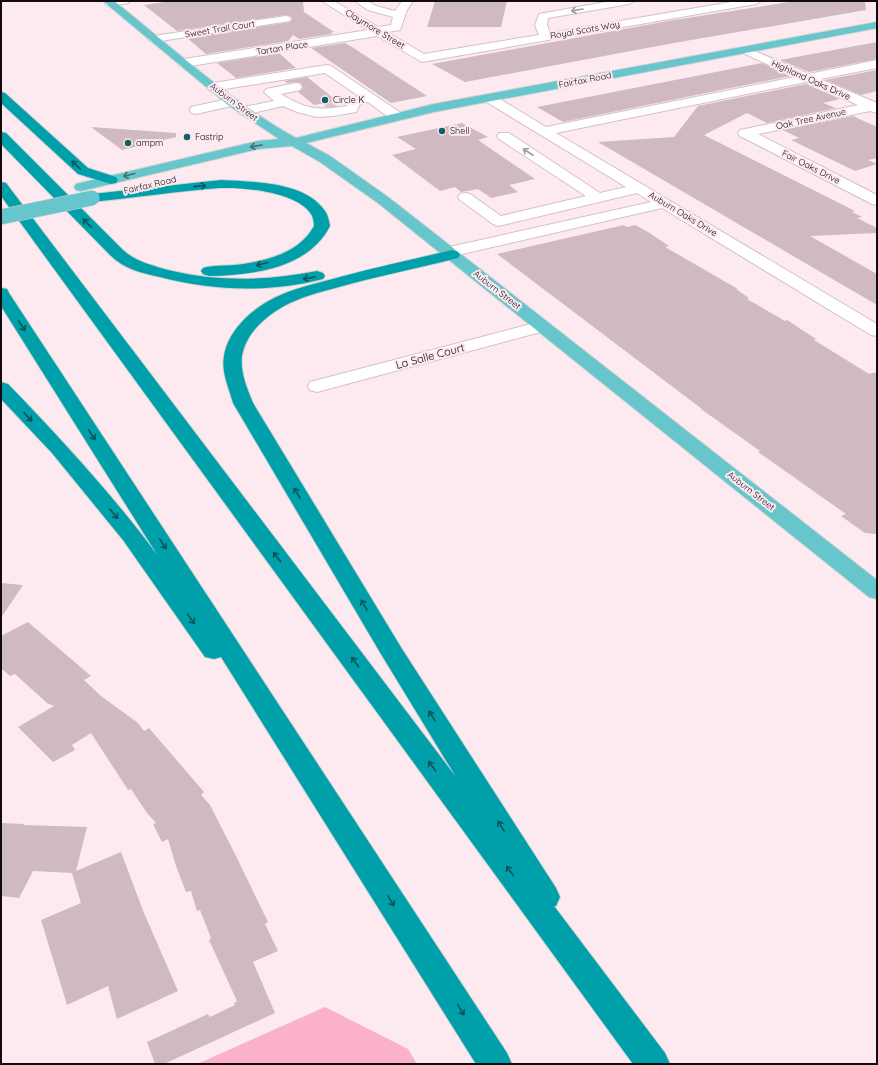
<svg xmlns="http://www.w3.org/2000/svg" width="878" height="1065" font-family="Quicksand,sans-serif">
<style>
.green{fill:#fbb1cb}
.building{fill:#d0b9c1}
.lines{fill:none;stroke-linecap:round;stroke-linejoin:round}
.minor-tunnel{stroke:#dac9ce;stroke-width:12;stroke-dasharray:12 6;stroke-linecap:butt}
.minor-casing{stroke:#d6bfc6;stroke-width:2}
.major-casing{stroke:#d4d3d3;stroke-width:2}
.highway-casing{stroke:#d4d3d3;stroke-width:2}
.minor{fill:#fff;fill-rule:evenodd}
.major{fill:#66c6cc;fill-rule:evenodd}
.highway{fill:#00a0aa;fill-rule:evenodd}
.major-bridge-casing{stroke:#d4d3d3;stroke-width:16;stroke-linecap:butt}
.major-bridge{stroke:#66c6cc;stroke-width:15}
.oneway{stroke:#a09d9e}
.oneway2{stroke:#407276}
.oneway3{stroke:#09565c}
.poi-dot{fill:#116168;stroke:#fdeaf0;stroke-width:1.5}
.labels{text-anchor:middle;stroke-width:4;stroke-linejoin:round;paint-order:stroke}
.far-street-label{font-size:9px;fill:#120b0d;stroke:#fdeaf0}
.far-poi-label{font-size:9px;fill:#120b0d;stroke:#fdeaf0;text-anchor:start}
.street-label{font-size:11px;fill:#120b0d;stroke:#fdeaf0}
</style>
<rect width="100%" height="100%" fill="#fdeaf0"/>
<path class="green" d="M325,1007L408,1049L417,1064H197Z"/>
<path class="building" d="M171,1H303L304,12L334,32L331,33L332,34L299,39L293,35L288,41L206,54L187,38L290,22L292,18L290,16L286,15L177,31L144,5Z
M435,1H507L501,27H427Z
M795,1H865L866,10L674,43L465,82L432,64L668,21Z
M877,42V59L809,72L780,60Z
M345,43L352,47L427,96L391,103L311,48Z
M279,53L296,68L236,78L217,63Z
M762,63L790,76L563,122L537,107Z
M877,70V91L861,95L825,80Z
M307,77L337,101L314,105L298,92L303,88L301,83L296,82L287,83L284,81Z
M806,84L840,99L823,103L836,108L767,123L747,113L704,135L855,211L852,212L862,217L857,218L877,228V233L810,236L877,274V305L598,142L674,137L698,106Z
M853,116L877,127V158L868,160L877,164L855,171L791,140L799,138L783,130Z
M462,123L488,137L478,140L535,179L509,185L518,192L491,198L478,189L461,192L455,187L440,191L392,155L416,149L397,137Z
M91,127L176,133V137L122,150Z
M624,225L627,227L635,225L648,232L669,246L665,247L738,289H736L749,298L747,299L785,321L787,320L816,339L814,340L869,374L877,372V534L865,533L841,516L846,514L758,452L760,451L701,409H702L497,254Z
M1,583L23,585L1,618Z
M28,622L91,676L84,680L101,696L138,723L144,731L149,728L204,792L201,795L210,805L236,856L268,922L265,924L278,951L253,962L275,1013L164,1064H155L147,1042L208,1014L210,1017L235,1005L234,1003L237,1001L209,940L211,938L200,910L197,911L191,891L186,892L176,866L168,839L162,842L153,824L156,823L147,813L131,789L128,790L91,733L72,745L75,750L53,762L18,727L54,706L47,703L15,674L10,676L1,668V636Z
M1,823L24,824L23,825L87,827L76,871L121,852L144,913L178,991L117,1019L108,986L67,1005L41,920L81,903L72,873L33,871L19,898L1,896Z"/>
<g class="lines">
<path class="minor-tunnel" d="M325,109L343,106"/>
<g class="minor-casing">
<path id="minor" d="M106,1H129L128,3L110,6L106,5L105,3Z
M322,1H334L378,27L391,25L393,17L368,10L355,1H368L376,6L395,11L402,1H413L407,10L400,30L387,32L424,54L539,35L535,25L539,14L611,1H634L629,4L548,18L547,25L550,33L737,1H761L756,4L422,62L377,36L184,67L180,66L178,63L180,60L184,59L368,30Z
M286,16L290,17L291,19L290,21L154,42L150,41L148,39L150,37L154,36Z
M745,47L809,74L877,60V68L820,79L877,103V113L870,111L758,134L877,195V205L872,204L740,136L738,133L740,130L745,129L858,105L806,82L556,133L877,324V336L871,335L662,208L449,257L443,255L441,252L443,249L449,247L651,202L637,193L498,226L493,224L460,200L458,197L460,194L465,193L470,194L501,216L586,196L499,139L497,136L499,133H509L600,193L626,187L485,101L483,98L485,95H493L546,127L795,77L741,52L739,50L741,48Z
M327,65L331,66L401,113L402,116L401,119H391L368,102L360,104L356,112L333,116L317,117L297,112L283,106L244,115L239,114L238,111L239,108L274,101L264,92L266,89L296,83L300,84L302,87L300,90L281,94C304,109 319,111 347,106L350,99L360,97L325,73L213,91L209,90L207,87L209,84L213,83Z
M232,98L236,99L238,102L236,105L196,114L191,113L190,110L191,107Z
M542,321L548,322L551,326L548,330L317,392L310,390L308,386L310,382Z"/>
</g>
<g class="major-casing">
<path id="major" d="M103,1H114C172,47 232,103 296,138L434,104L877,22V28L434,112L306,143L330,156L388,197L877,580V599L869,597L378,203L320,162L292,146L258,149L81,191L76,190L74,187L76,184L258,141L279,139L228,105Z"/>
</g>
<g class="highway-casing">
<path id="highway" d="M1,92L5,93L88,168L116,177L118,180L116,183L111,184L78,174L1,103Z
M1,132L6,133L123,250C136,262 152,265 168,270C218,282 267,281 317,271L323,273L325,276L323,279C268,293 214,291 160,277C141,273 124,269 110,255L1,144Z
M221,180C253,182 305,181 325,211C328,215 329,221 330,226C308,269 252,275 209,276L203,274L201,271L203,268C213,265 224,266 234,265C263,262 299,254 314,226C314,223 313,217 311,214C297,192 244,187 220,188C177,191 134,198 92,202L87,201L85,198L87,195L92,194Z
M1,182L6,183L456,777L381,654L233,403C229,388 221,372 224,356C228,330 252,309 274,298C294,288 318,283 340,277C377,267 415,259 452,250L458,252L460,255L458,258C418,268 378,276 339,287C320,292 301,297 284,306C265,317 246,333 242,356C240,372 247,388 253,403L402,649L556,888L560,897L556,906H554L665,1053L670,1064H633L1,196Z
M1,288L7,289L9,293L507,1053L512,1064H476L221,657L214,659L205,657L123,540L52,453L1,399V382L8,384C61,439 113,495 158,556L1,306Z"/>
</g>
<use href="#minor" class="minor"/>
<use href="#major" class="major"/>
<use href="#highway" class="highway"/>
<g class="major-bridge-casing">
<path id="major-bridge" d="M1,217L92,198"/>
</g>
<use href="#major-bridge" class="major-bridge"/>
</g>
<defs><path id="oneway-shaft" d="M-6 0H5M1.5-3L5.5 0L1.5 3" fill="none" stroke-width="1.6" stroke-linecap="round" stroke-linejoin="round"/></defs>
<g class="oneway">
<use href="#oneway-shaft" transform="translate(577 10) rotate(170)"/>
<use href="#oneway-shaft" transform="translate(528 152) rotate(-147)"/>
</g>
<g class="oneway2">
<use href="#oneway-shaft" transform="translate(256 146) rotate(170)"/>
<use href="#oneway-shaft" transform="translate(129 175) rotate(166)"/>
</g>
<g class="oneway3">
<use href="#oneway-shaft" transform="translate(76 165) rotate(-137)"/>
<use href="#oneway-shaft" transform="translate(200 186) rotate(-6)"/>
<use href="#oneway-shaft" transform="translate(87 223) rotate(-134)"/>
<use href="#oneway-shaft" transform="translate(262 264) rotate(165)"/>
<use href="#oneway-shaft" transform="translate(309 278) rotate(169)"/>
<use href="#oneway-shaft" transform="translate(22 326) rotate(57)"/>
<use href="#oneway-shaft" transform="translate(28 417) rotate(47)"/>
<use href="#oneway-shaft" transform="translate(92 435) rotate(57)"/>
<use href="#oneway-shaft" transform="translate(297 493) rotate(-121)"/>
<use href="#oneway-shaft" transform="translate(114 514) rotate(50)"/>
<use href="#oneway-shaft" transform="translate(163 544) rotate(57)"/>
<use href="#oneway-shaft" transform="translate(277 557) rotate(-127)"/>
<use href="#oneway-shaft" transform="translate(364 605) rotate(-121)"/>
<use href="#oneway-shaft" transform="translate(191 619) rotate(54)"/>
<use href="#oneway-shaft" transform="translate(355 662) rotate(-127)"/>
<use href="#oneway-shaft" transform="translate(432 716) rotate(-122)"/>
<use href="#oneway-shaft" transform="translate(432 766) rotate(-127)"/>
<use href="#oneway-shaft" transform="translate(501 826) rotate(-122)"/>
<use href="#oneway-shaft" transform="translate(510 871) rotate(-127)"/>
<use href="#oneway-shaft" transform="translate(391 901) rotate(58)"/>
<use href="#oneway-shaft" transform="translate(461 1010) rotate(58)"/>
</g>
<g class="poi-dot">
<circle cx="325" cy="100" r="4"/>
<circle cx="442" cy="131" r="4"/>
<circle cx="187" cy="137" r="4"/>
<circle cx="128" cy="143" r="4"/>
</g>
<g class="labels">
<g class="far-street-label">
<text transform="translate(220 29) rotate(-9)" y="3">Sweet Trail Court</text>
<text transform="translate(375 29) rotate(31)" y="3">Claymore Street</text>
<text transform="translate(585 30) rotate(-10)" y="3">Royal Scots Way</text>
<text transform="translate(282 48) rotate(-9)" y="3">Tartan Place</text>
<text transform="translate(585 80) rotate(-11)" y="3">Fairfax Road</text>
<text transform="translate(811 80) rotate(24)" y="3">Highland Oaks Drive</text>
<text transform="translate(234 102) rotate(37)" y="3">Auburn Street</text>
<text transform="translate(811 119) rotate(-12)" y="3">Oak Tree Avenue</text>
<text transform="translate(811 167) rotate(27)" y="3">Fair Oaks Drive</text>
<text transform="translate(150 185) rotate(-13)" y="3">Fairfax Road</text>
<text transform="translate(683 214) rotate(31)" y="3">Auburn Oaks Drive</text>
<text transform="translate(497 290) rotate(38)" y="3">Auburn Street</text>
<text transform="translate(751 491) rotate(38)" y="3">Auburn Street</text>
</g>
<g class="far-poi-label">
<text x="333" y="103">Circle K</text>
<text x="450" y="134">Shell</text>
<text x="195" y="140">Fastrip</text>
<text x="136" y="146">ampm</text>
</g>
<g class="street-label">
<text transform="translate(430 356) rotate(-15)" y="4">La Salle Court</text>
</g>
</g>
<rect width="878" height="1065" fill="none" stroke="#120b0d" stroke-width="4"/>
</svg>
